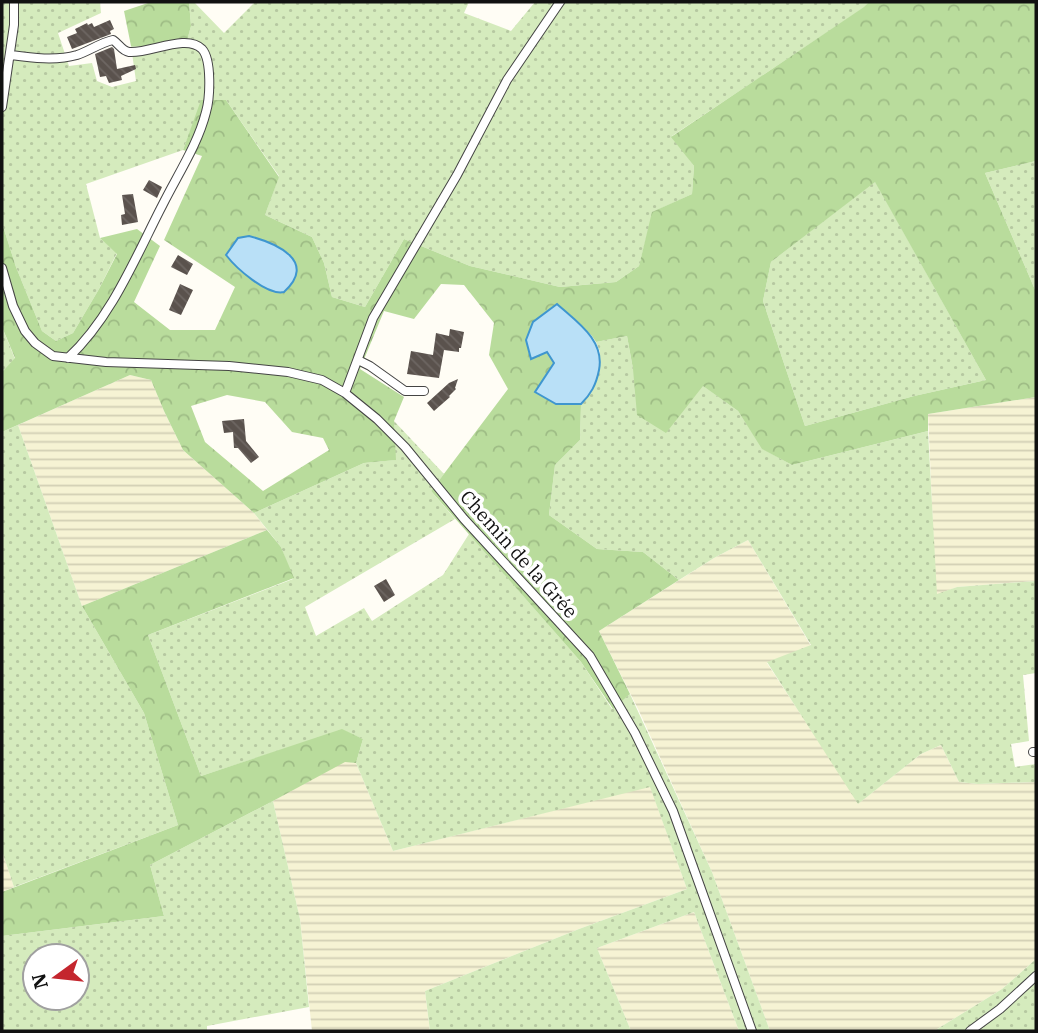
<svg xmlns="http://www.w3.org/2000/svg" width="1038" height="1033" font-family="'IBM Plex Serif',serif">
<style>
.farmland{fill:url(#farmland-rules)}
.grass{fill:url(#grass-dots);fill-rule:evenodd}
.forest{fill:url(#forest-crowns);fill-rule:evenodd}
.water{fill:#b9e0f7;stroke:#3f96cf;stroke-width:2}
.building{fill:url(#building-back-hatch)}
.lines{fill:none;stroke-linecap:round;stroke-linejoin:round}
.minor-casing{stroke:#444;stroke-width:10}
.minor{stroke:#fff;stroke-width:8}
.labels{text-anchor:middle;stroke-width:7;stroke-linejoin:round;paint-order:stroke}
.street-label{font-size:19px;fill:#111;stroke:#fff}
</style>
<defs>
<pattern id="farmland-rules" width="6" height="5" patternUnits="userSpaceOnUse" patternTransform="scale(1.75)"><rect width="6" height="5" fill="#f6f3d4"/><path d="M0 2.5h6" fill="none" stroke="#d2cfb5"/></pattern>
<pattern id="grass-dots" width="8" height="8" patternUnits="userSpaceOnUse" patternTransform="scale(1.75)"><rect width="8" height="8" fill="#d5ebbd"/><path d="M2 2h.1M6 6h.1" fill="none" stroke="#b6c8a1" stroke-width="1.8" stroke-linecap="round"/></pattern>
<pattern id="forest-crowns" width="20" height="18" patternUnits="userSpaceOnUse" patternTransform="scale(1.75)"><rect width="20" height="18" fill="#b9dc9c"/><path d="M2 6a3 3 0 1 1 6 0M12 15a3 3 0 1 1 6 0" fill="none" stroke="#9ebc85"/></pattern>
<pattern id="building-back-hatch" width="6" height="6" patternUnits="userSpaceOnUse" patternTransform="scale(1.75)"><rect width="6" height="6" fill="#5a524d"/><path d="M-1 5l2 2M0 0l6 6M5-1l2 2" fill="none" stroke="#6d6662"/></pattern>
</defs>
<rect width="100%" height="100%" fill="#fffdf5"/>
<path class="farmland" d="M130,375L151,380L164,411L183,450L254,513L267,530L82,606L18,425Z
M1036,397V581L957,587L936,595L928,414Z
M748,540L811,646L767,663L859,803L921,754L941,745L959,782L978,784L1036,782V959L1002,989L934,1031H770L712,872L639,711L599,631L714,558Z
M345,761L356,763L393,851L650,786L687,889L579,929L425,991L430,1031H312L300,919L273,801Z
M2,851L14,887L2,892Z
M694,912L739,1031H631L597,948Z"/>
<path class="grass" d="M2,2H100L101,13L58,33L69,66L92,63L97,81L112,87L136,81L131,46L185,47L191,26L189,2H194L224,33L255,2H469L464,13L511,31L535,2H869L865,7L672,136L694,166L692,194L653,212L639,266L616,282L560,287L470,266L404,239L365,307L332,297L324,263L312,237L265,215L279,176L226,100H202L183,150L86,184L100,238L117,253L99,289L73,333L56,341L42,331L16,267L2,223Z
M1036,161V292L985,173Z
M875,181L986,380L914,396L805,426L763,301L771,262Z
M2,327L15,359L2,372Z
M627,336L633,369L702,385L738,411L763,449L792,465L928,431L937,594L957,587L1036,581V673L1023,675L1029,741L1011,744L1015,767L1036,764V782L978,784L959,782L941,745L921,754L858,804L767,662L811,645L748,540L714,558L679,580L643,552L597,549L549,515L555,465L580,440L581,404L587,398L600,352L596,342Z
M394,421L444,474L431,491L455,519L305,607L316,636L364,608L372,621L443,575L469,534L581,662L612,709L630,694L712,872L770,1031H739L694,912L597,948L631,1031H430L425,991L579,929L687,889L650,787L393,851L356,763L363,739L342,730L201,776L148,635L293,579L281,547L254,513L364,463L395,460Z
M18,425L82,606L144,713L178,825L14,887L2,851V432Z
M273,801L300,919L309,1007L207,1026V1031H2V936L164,916L150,865ZM35,956H77V998H35Z
M1036,959V1031H934L1002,989Z"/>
<path class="forest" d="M151,2H189L191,26L185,48L131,46L124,11Z
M869,2H1036V161L985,173L1036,292V397L928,414V431L792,465L762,449L738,411L703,386L666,433L637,415L633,369L627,336L596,342L592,336L557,304L531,359L548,352L554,363L535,392L556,404H581L580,440L555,465L549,515L597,549L643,552L679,580L599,631L630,694L613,709L581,662L431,491L508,389L489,355L494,323L464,285L441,284L414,319L384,311L360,369L404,397L394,421L396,460L364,463L254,513L183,450L164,411L151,380L130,375L2,432V372L15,358L2,327V223L16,267L42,331L56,341L73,333L99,289L117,254L100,238L137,229L160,246L134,302L170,330H215L235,287L164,240L202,156L183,150L201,100H226L279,177L265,215L312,237L324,263L332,297L365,307L404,239L470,266L560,287L616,282L639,266L652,212L692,194L694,166L671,137L864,7ZM875,182L986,380L914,396L805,426L763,301L771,262ZM249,236L267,242L290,254L293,282L287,290L279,293C259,284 242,273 227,257L226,254L238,238ZM227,395L265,402L292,432L323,438L329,450L263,491L205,442L191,406Z
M267,530L281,547L294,578L148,635L201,776L342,729L363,739L356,763L345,762L273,801L150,865L164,916L2,936V892L178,825L144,713L82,606Z"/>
<path class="water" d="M249,236C276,243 318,261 284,292C267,296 236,268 226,255L238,238Z
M557,304C577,322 605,340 599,370C596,385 591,394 581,404H556L535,392L554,363L547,352L531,359L526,340L533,322Z"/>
<path class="building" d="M110,20L114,29L110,31L111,34L72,49L67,37L77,33L75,29L87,23L88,25L92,23L94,27Z
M112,47L114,49L117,69L135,65L136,69L121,76L122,80L109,83L106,76L100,77L95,54Z
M149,180L162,187L157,198L143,190Z
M133,194L138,222L122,225L121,215L125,214L122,195Z
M178,255L193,264L187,275L171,267Z
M180,284L193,290L181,315L169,310Z
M450,329L464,332L461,348H459V352L444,350L439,378L407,374L411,351L433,355L436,333L449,336Z
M458,379L455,388L456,389L449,396L450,397L434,411L427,403L449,383Z
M244,419L246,441L259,457L251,463L238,448H234L233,432L224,433L222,421Z
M386,579L395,595L384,602L374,586Z"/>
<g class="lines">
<g class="minor-casing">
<path id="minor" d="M11,55C32,58 56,61 77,55C89,51 100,43 113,40C119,44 122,51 129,52C150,54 186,33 202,49C212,60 210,98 206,112C198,144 178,174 163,204C136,256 112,317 68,358
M2,107L14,25V2
M2,268L13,306L25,331L35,343L53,356L106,362L229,366L288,372L322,380L345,393L377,419L405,447L464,519L590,656L635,733L673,811L752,1031
M358,360L370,366L405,391H424
M345,393L373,318L457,175L507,80L560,2
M1033,752H1036
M970,1031L1000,1009L1036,976"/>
</g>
<use href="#minor" class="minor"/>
</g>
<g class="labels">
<g class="street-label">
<text transform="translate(519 554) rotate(48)" y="7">Chemin de la Grée</text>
</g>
</g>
<rect width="1038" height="1033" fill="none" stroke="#111111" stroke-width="7"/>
<g transform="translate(56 977) rotate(255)"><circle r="33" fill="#ffffff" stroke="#a0a0a0" stroke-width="2"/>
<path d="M0-5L12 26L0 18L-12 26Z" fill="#c4262e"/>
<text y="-10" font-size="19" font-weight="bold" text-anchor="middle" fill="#111111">N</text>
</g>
</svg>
